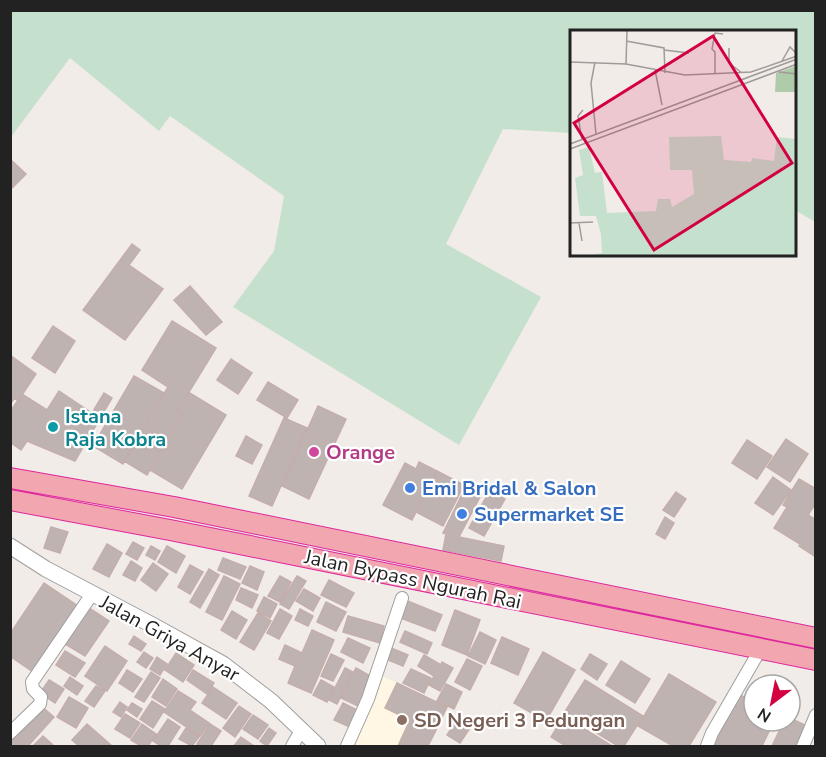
<svg xmlns="http://www.w3.org/2000/svg" width="826" height="757" font-family="'Nunito Sans',sans-serif">
<style>
.education{fill:#fff7e4}
.wetland{fill:#c5e0cc}
.building{fill:#bfb3b2;stroke:#c4aeaa;stroke-width:1.5}
.lines{fill:none;stroke-linecap:round;stroke-linejoin:round}
.minor-casing{stroke:#9f9f9f;stroke-width:14}
.tertiary-casing{stroke:#9f9f9f;stroke-width:17}
.trunk-casing{stroke:#dd289d;stroke-width:22}
.minor{stroke:#fff;stroke-width:12}
.tertiary{stroke:#fff;stroke-width:15}
.trunk{stroke:#f2a6b0;stroke-width:20}
.culture-dot{fill:#0f9aa8;stroke:#fff;stroke-width:2}
.hotel-dot{fill:#d1479c;stroke:#fff;stroke-width:2}
.shop-dot{fill:#3f7fe0;stroke:#fff;stroke-width:2}
.education-dot{fill:#8d6e63;stroke:#fff;stroke-width:2}
.labels{text-anchor:middle;stroke-width:4.5;stroke-linejoin:round;paint-order:stroke}
.culture-label{font-size:20px;font-weight:bold;fill:#0d838f;stroke:#fff;text-anchor:start}
.hotel-label{font-size:20px;font-weight:bold;fill:#b23c85;stroke:#fff;text-anchor:start}
.shop-label{font-size:20px;font-weight:bold;fill:#366cbe;stroke:#fff;text-anchor:start}
.street-label{font-size:20px;fill:#222;stroke:#fff}
.education-label{font-size:20px;font-weight:bold;fill:#785e54;stroke:#fff;text-anchor:start}
.inset-road{fill:none;stroke:#9f9b99;stroke-width:1.5}
.view{fill:#d30041;fill-opacity:0.15;stroke:#d30041;stroke-width:3}
.inset-edge{fill:none;stroke:#222;stroke-width:3}
</style>
<rect width="100%" height="100%" fill="#f2ece9"/>
<path class="education" d="M380,675L447,707L428,746H353Z"/>
<path class="wetland" d="M11,10L815,11V222L795,210L794,32H571V133L503,129L446,244L541,297L459,445L233,307L274,251L284,196L170,116L159,131L70,58L11,137Z"/>
<path class="building" d="M10,159L26,174L10,190Z
M132,244L140,250L129,265L163,289L125,340L83,310Z
M190,286L222,322L206,335L174,300Z
M172,321L216,348L178,410L183,414L147,475L124,461L168,387L142,370Z
M53,326L75,341L55,373L32,358Z
M10,355L36,374L18,401L15,398L10,404Z
M231,359L252,373L238,394L217,380Z
M134,376L164,393L123,464L93,446Z
M268,382L298,400L287,418L257,400Z
M59,391L92,413L104,393L112,398L75,461L27,441L21,450L10,442V412L22,394L47,410Z
M188,392L226,415L182,489L150,470L183,414L178,410Z
M318,406L346,419L309,499L282,486Z
M284,418L307,428L272,506L249,496Z
M246,436L262,445L252,464L236,456Z
M786,439L808,454L790,482L767,467Z
M747,440L772,456L757,479L732,463Z
M419,462L437,471L412,520L383,505L405,463L416,469Z
M437,471L464,485L443,526L416,512Z
M773,477L791,490L773,515L755,503Z
M799,479L816,489V503L808,515L816,520V557L799,546L800,544L774,528L787,507L783,505Z
M466,486L481,495L459,537L504,546L501,561L443,550L446,534L443,533Z
M490,490L505,499L484,536L469,528Z
M676,492L686,499L674,517L663,510Z
M665,517L674,523L665,539L656,534Z
M51,527L68,532L60,553L44,548Z
M133,542L144,548L137,560L126,554Z
M107,544L122,553L109,577L93,569Z
M151,546L160,551L155,560L146,555Z
M167,546L185,556L176,573L158,562Z
M223,558L246,567L240,579L218,570Z
M131,561L142,568L135,581L123,575Z
M153,563L168,574L156,591L141,580Z
M190,565L203,572L190,594L178,587Z
M250,566L264,572L257,590L242,583Z
M209,569L219,575L200,608L190,602Z
M224,576L240,584L222,620L206,612Z
M280,576L291,582L280,602L268,596Z
M297,576L306,581L289,609L280,604Z
M329,580L354,593L346,607L321,595Z
M44,583L78,606L33,672L10,656V634Z
M241,588L258,595L252,608L236,600Z
M304,589L320,598L313,611L296,601Z
M264,597L277,604L270,618L257,611Z
M405,600L442,615L435,631L398,617Z
M326,602L346,612L336,631L317,622Z
M89,608L109,621L85,656L65,644Z
M280,609L292,616L279,639L267,633Z
M300,609L313,616L308,626L295,620Z
M455,610L480,620L467,655L442,645Z
M232,611L247,620L236,639L221,630Z
M258,613L271,621L254,650L240,642Z
M348,616L384,626L380,643L343,632Z
M312,630L334,640L311,693L288,683L295,666L279,659L285,645L302,653Z
M405,631L432,643L427,654L400,642Z
M480,632L496,640L485,664L468,656Z
M134,636L146,644L141,651L129,644Z
M502,637L529,649L518,675L491,663Z
M348,638L370,648L363,663L341,652Z
M105,646L127,661L107,691L85,676Z
M391,648L408,655L403,666L386,659Z
M65,651L85,663L75,677L56,665Z
M144,652L153,658L146,668L137,662Z
M543,652L575,670L546,721L514,703Z
M176,653L194,665L183,682L165,670Z
M331,654L344,660L333,681L321,676Z
M590,654L607,664L597,680L581,669Z
M424,655L441,665L442,662L453,668L440,691L429,685L434,676L418,666Z
M157,657L167,664L160,675L150,669Z
M467,659L482,666L470,690L455,682Z
M621,661L650,679L635,703L606,685Z
M345,668L353,672L337,704L329,700Z
M356,668L374,678L360,707L341,698Z
M411,669L431,678L424,693L403,683Z
M127,670L142,679L133,692L119,683Z
M193,670L214,683L207,694L187,680Z
M151,672L160,678L144,702L135,697Z
M669,674L716,702L689,746H673L638,726Z
M70,677L83,686L77,695L64,686Z
M163,679L177,689L166,706L152,697Z
M49,680L64,689L55,703L40,693Z
M321,680L334,687L327,702L313,695Z
M585,680L643,716L624,746H618L564,713Z
M397,683L447,707L435,732L385,708Z
M446,684L462,692L454,709L437,701Z
M96,686L105,691L94,707L85,701Z
M213,687L237,703L226,719L202,703Z
M178,691L196,702L190,710L209,723L200,736L164,712Z
M738,694L754,702V721H774L762,746L714,745Z
M69,697L88,708L76,728L57,717Z
M152,701L165,709L153,728L140,719Z
M120,702L127,707L121,717L113,712Z
M132,703L142,709L137,717L127,710Z
M343,703L361,712L352,728L334,720Z
M40,705L54,717L28,746H10V739Z
M239,706L251,714L235,737L223,728Z
M125,714L140,723L130,738L115,729Z
M253,715L268,725L258,739L243,729Z
M564,716L612,746H566L551,737Z
M790,718L807,726L798,746H772L784,721H790Z
M168,719L180,727L168,746H161L153,741Z
M410,720L435,732L428,746H398Z
M457,720L470,728L460,743L447,735Z
M87,724L112,746H79L72,740Z
M142,724L156,734L148,746H141L131,740Z
M210,724L221,731L211,746H200L197,744Z
M186,728L199,737L192,746L179,739Z
M269,728L276,733L267,746L260,741Z
M43,736L54,746H33Z
M241,737L254,746H234Z"/>
<g class="lines">
<g class="minor-casing">
<path id="minor" d="M10,733L40,704L41,697L33,689L32,682L92,594
M292,746L302,729
M347,746L368,699L402,598
M707,746L712,733L760,650
M803,746L816,715"/>
</g>
<g class="tertiary-casing">
<path id="tertiary" d="M10,546L46,569L154,626L223,664L271,701L318,746"/>
</g>
<g class="trunk-casing">
<path id="trunk" d="M10,478L174,507L816,638
M10,500L170,530L816,660"/>
</g>
<use href="#minor" class="minor"/>
<use href="#tertiary" class="tertiary"/>
<use href="#trunk" class="trunk"/>
</g>
<circle class="culture-dot" cx="53" cy="427" r="6"/>
<circle class="hotel-dot" cx="314" cy="452" r="6"/>
<g class="shop-dot">
<circle cx="410" cy="488" r="6"/>
<circle cx="462" cy="514" r="6"/>
</g>
<circle class="education-dot" cx="402" cy="720" r="6"/>
<g class="labels">
<g class="culture-label">
<text x="65" y="423">Istana<tspan x="65" dy="23">Raja Kobra</tspan></text>
</g>
<g class="hotel-label">
<text x="326" y="459">Orange</text>
</g>
<g class="shop-label">
<text x="422" y="495">Emi Bridal &amp; Salon</text>
<text x="474" y="521">Supermarket SE</text>
</g>
<g class="street-label">
<text transform="translate(413 579) rotate(12)" y="7">Jalan Bypass Ngurah Rai</text>
<text transform="translate(170 638) rotate(29)" y="7">Jalan Griya Anyar</text>
</g>
<g class="education-label">
<text x="414" y="727">SD Negeri 3 Pedungan</text>
</g>
</g>
<g transform="translate(570 30)">
<rect width="226" height="226" fill="#f2ece9"/>
<path d="M151,106L154,130L181,132L182,128L204,131L207,107L226,109V226H17L32,223L31,204L26,186H10L5,148L13,145L9,120L19,117L25,143L32,142L37,183L86,181L88,169H100L102,177L124,164L122,140H100L99,107Z" fill="#c5e0cc"/>
<path d="M226,36V62H205L206,43Z" fill="#afcba9"/>
<path class="inset-road" d="M56,11L94,18L95,43M159,18V33L172,43M94,20L119,23M212,31L220,17L227,24M0,32L56,34L115,45L181,42L227,26M25,32L21,53L26,104M56,34L57,1M85,40L92,75M209,42L227,44M145,43V22L142,19L145,3L153,4M12,110L8,86L13,80M0,114L227,29M0,119L227,34M0,193L23,192M9,193L12,211"/>
<path class="view" d="M143,6L222,133L84,220L4,93Z"/>
<rect width="226" height="226" class="inset-edge"/>
</g>
<rect width="826" height="757" fill="none" stroke="#222222" stroke-width="24"/>
<g transform="translate(772 703) rotate(212)"><circle r="28" fill="#ffffff" stroke="#a7a7a7" stroke-width="1.5"/>
<path d="M0-4.5L10 22L0 15L-10 22Z" fill="#d30041"/>
<text y="-9" font-size="16" font-weight="bold" text-anchor="middle" fill="#222222">N</text>
</g>
</svg>
